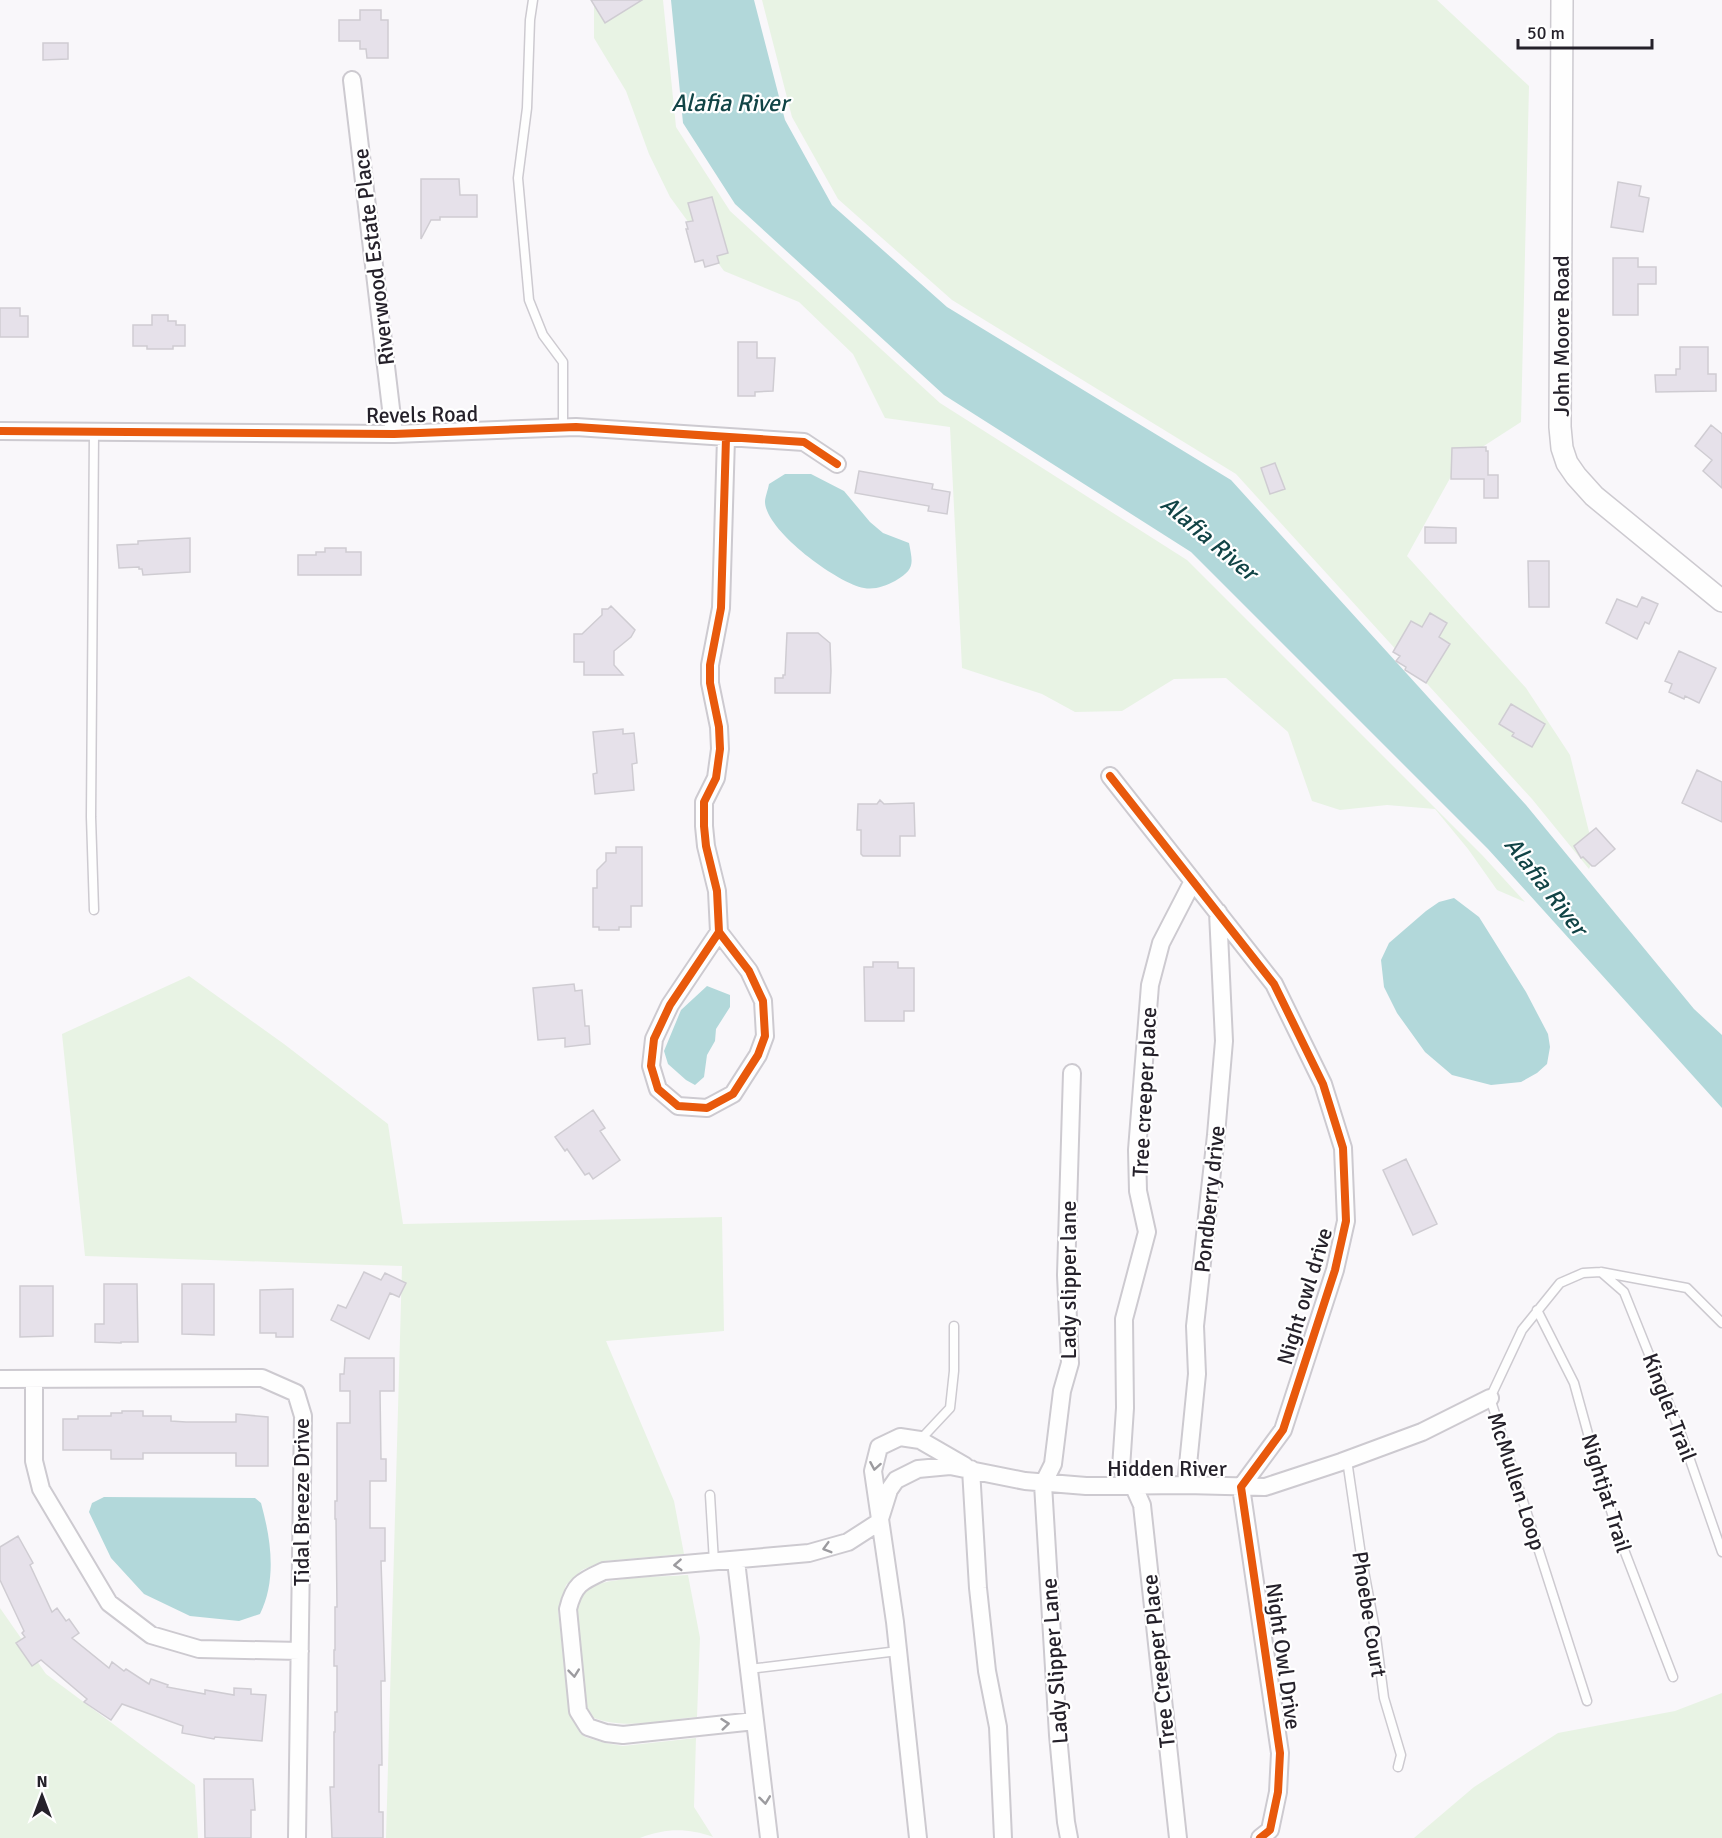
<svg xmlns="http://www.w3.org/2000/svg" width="1722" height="1838" font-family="Signika,sans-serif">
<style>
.green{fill:#e8f3e4}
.water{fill:#b2d8da}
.building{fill:#e6e1ea;stroke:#cfccd2;stroke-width:1.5}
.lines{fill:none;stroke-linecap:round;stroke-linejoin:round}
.service-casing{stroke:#cdcad0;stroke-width:11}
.minor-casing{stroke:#cdcad0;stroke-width:20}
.tertiary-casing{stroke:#cdcad0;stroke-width:24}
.service{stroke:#fefefe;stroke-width:8}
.minor{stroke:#fefefe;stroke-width:16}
.tertiary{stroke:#fefefe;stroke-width:21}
.cycleway-casing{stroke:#fff;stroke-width:11}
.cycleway{stroke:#e8590c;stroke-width:8}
.oneway{stroke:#9c9b9f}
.labels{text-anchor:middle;stroke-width:4.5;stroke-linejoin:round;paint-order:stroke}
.street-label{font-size:22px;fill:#25212a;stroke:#fff}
.water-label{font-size:24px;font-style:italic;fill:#114446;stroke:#fff}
</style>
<rect width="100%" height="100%" fill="#f9f7fa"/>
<path class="green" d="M594,0H663L676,127L730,211L940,403L1187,560L1483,856L1525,902L1497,890L1468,849L1435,809L1387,805L1340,810L1312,801L1288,732L1226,678L1174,679L1122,711L1075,712L1042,694L962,668L950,427L885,418L853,354L799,302L724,271L670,197L649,154L626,91L594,38Z
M762,0H1437L1529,86L1521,422L1459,462L1407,556L1526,688L1570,755L1595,856L1589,869L1532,799L1236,474L952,300L838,199L792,117Z
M189,976L284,1044L388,1124L403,1224L722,1217L724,1331L606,1341L674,1501L684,1554L604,1561L582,1570L566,1585L558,1610L569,1712L580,1733L585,1737L605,1743L623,1746L696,1738L694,1807L713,1837C687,1828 667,1828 640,1838H386L402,1266L85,1256L62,1034Z
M688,1575L700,1638L697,1717C663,1720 627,1730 594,1718L587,1707L577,1609C579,1601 581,1595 589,1589C607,1576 664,1577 688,1575Z
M0,1608L46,1674L195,1785L198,1838H0Z
M1722,1693V1838H1414L1474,1787L1558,1733L1675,1711Z"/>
<path class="water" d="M671,0H754L785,120L832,205L947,307L1231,480L1526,805L1694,1009L1722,1035V1108L1488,849L1191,552L944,395L735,204L683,123Z
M785,474H811L844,491L870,522L883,533L909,543C913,564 915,569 895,581C885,586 875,590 864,588C837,583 766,531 765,502C765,497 768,490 769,484Z
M1454,898L1479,917L1526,992L1548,1034L1550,1047L1547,1064L1537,1073L1521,1082L1491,1085L1452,1075L1425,1052L1397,1013L1384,987L1381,960L1389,943L1426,911L1439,902Z
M707,986L730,995V1007L716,1029L715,1041L707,1055L704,1077L695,1085L686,1080L668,1064L664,1051L681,1010Z
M104,1497L255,1498L261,1503C271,1539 277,1580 260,1614L239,1621L190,1616L144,1594L111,1558L89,1512L92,1503Z"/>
<path class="building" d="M591,0H642L605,23Z
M360,10H381V20H388V58H367L366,49H360V41H339V20H360Z
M43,43H68V59L43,60Z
M421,179H459L460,195H477V217H440V220H431L421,239Z
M1618,182L1641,186L1639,196L1649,198L1643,232L1611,227Z
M712,197L728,253L717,256L719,263L705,267L703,260L695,262L686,229H688L686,222L693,221L688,203Z
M1613,258H1638V267H1656V284H1638V315H1613Z
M0,308H20V316H28V337H0Z
M152,315H168V321H176V325H185V346H173V349H147V346H133V325H152Z
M738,342H757V358H775L773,391L755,392V396H738Z
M1680,347H1708V374H1716V391L1656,392L1655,375H1676V369H1680Z
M1711,425L1722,434V488L1703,471L1712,460L1695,446Z
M1486,447V451H1488V475H1498V498H1484V479H1451L1452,448Z
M1275,463L1285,489L1270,494L1261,468Z
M859,471L933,484L932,489L950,492L947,514L928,511L929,506L855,493Z
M1425,527L1456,528V543H1425Z
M190,538V572L143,575L142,569H139V567L119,568L117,545L138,544V541Z
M325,548H346V552H361V575H298V555H316V552H325Z
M1528,561H1549V607H1529Z
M1642,597L1658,604L1649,624L1645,622L1637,639L1606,623L1617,599L1637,607Z
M611,606L635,630L631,637L614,651V665L623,675H584V662H574V634H582L602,615V609H608Z
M1430,613L1447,623L1439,637L1450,644L1426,683L1405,670L1406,667L1396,661L1400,656L1393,652L1411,621L1422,627Z
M787,633H818L830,643L831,671L830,693H775V678H783V675H785Z
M1679,651L1716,668L1699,703L1685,696L1684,699L1669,692L1672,684L1665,681Z
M1511,704L1545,724L1532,747L1512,736L1514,733L1499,724Z
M623,729V734L634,733L637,763L632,764L634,790L595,794L593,774L597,773L593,732Z
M1697,770L1722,782V822L1682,803Z
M880,800L884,804L914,803L915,836H900V856H863L861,854V830H857L858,804H877Z
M1596,828L1615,849L1595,866H1592L1583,857L1581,858L1574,846Z
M616,847H642V906H631V927H619V930H599V927H593V888H597V870L606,861V853H616Z
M873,962H898V968H914V1011H904V1021H865L864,967H873Z
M574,984L575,991L582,990L585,1026H589L590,1044L565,1047V1038L538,1040L533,988Z
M593,1110L605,1128L600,1131L620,1160L593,1179L589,1173L585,1175L567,1149L565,1151L555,1137Z
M1406,1159L1437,1224L1413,1235L1383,1170Z
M364,1272L381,1280L385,1273L406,1283L399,1297L390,1293L369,1339L331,1320L338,1305L346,1308Z
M104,1284H137L138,1342H121V1343L95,1342V1324H104Z
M182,1284H214V1335L182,1334Z
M20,1286H53V1336L20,1337Z
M293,1289V1337H276V1333H260V1290Z
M345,1358H394V1391H380L381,1459H386V1481H370V1528H385V1561H381L385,1681H381L382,1765H379V1812H383V1838H332L330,1787H334V1732H335V1712H337V1666H334V1650H335V1607H337L336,1519H335V1501H337V1423H350V1391H340V1374H344Z
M122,1411H143V1416H171V1421L186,1422H236V1414L268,1417V1466H236V1453H143V1459H111V1450H63V1419H78V1416H111V1413H122Z
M18,1536L33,1563L30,1565L52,1612L57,1608L66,1621L69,1619L79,1633L72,1638L109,1668L112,1662L124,1671L126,1669L149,1684L151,1679L168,1685L167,1687L205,1694V1690L234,1695V1688L251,1689V1694L266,1695L262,1741L215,1737L214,1739L182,1733L183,1726L122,1704L111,1720L84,1702L87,1699L41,1660L32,1666L16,1643L25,1637L22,1633L24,1631L0,1580V1547Z
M204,1779H253L255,1810H251V1838H205Z"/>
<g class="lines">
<g class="service-casing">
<path id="service" d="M533,0L530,20L527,108L518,178L529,300L543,335L563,362V428
M94,432L91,817L94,910
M1601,1272L1624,1292L1681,1434L1722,1552
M1537,1310L1574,1383L1598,1470L1621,1542L1673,1677
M920,1440L950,1408L954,1371V1326
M1347,1460L1361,1555L1375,1629L1384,1698L1401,1755L1398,1767
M710,1495L714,1562
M749,1669L898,1651
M1587,1701L1490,1398L1522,1330L1560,1283L1583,1273L1601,1272L1687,1288L1722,1323"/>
</g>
<g class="minor-casing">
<path id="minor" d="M352,80L394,434
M0,431L394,434L576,427L804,442L837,464
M1110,776L1274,984L1323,1084L1343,1148L1346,1221L1335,1270L1283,1430L1241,1487L1280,1753L1278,1792L1270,1830L1260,1838
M719,932L749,971L763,1001L765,1036L758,1055L733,1094L707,1108L678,1106L658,1089L651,1066L654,1039L670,1005L719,932L717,891L706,846L704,826V802L716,778L720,749L719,727L710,683V665L721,608L726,438
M0,1379L262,1378L296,1393L303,1416L297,1838
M34,1379V1461L41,1489L109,1603L151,1635L199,1649L300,1651
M971,1469L978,1588L987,1671L998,1727L1003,1838
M1186,1485L1197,1374L1195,1326L1216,1135L1224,1041L1218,912
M879,1522L889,1490L896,1480L918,1469L950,1466L1025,1481L1086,1486L1186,1485L1265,1487L1341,1462L1422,1432L1490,1398
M736,1561L769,1838
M755,1721L623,1735L606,1733L588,1727L578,1711L568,1609C574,1584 582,1581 604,1571L809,1553L848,1542L879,1522
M918,1838L895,1622L873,1471L879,1447L900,1437L920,1440L965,1466
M1069,1838L1066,1822L1058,1735L1043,1484L1053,1464L1062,1391L1070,1363L1066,1275L1072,1073
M1178,1838L1142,1505L1133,1485L1121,1468L1125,1408L1124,1319L1147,1232L1138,1191L1137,1150L1150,985L1161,943L1193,881"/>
</g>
<g class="tertiary-casing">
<path id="tertiary" d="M1562,0L1560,427L1562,448L1567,463L1576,476L1594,496L1722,601"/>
</g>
<use href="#service" class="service"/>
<use href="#minor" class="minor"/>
<use href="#tertiary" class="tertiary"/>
<g class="cycleway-casing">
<path id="cycleway" d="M0,431L394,434L576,427L804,442L837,464
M1110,776L1274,984L1323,1084L1343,1148L1346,1221L1335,1270L1283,1430L1241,1487L1280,1753L1278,1792L1270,1830L1260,1838
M719,932L749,971L763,1001L765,1036L758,1055L733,1094L707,1108L678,1106L658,1089L651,1066L654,1039L670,1005L719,932L717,891L706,846L704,826V802L716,778L720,749L719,727L710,683V665L721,608L726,438"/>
</g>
<use href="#cycleway" class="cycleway"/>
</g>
<defs><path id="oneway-chevron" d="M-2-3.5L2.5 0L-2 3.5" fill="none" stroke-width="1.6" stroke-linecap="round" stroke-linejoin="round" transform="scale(1.5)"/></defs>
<g class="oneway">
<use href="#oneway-chevron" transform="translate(875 1466) rotate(100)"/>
<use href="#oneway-chevron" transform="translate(827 1548) rotate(164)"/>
<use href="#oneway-chevron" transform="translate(678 1565) rotate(176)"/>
<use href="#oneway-chevron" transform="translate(574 1673) rotate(84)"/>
<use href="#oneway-chevron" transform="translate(725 1724) rotate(-6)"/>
<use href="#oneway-chevron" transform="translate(765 1800) rotate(83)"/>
</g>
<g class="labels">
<g class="street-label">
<text transform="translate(373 257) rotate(-97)" y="8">Riverwood Estate Place</text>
<text transform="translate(1561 336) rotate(-90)" y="8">John Moore Road</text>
<text transform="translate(422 414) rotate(-1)" y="8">Revels Road</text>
<text transform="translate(1144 1092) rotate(-87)" y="8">Tree creeper place</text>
<text transform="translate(1209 1199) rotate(-84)" y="8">Pondberry drive</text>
<text transform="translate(1068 1280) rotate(-90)" y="8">Lady slipper lane</text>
<text transform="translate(1304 1296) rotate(-73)" y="8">Night owl drive</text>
<text transform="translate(1670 1407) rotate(69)" y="8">Kinglet Trail</text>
<text x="1167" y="1476">Hidden River</text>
<text transform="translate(1517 1481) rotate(72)" y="8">McMullen Loop</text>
<text transform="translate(1607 1493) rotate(73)" y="8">Nightjat Trail</text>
<text transform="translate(301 1502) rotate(-90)" y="8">Tidal Breeze Drive</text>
<text transform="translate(1370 1614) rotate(81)" y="8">Phoebe Court</text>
<text transform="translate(1284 1656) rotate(82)" y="8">Night Owl Drive</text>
<text transform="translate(1054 1661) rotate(-94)" y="8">Lady Slipper Lane</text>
<text transform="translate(1158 1661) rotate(-96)" y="8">Tree Creeper Place</text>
</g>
<g class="water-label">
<text x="730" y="111">Alafia River</text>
<text transform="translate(1209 538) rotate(40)" y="8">Alafia River</text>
<text transform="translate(1546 886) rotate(52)" y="8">Alafia River</text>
</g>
</g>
<g transform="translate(42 1796)" stroke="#ffffff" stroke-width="4.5" paint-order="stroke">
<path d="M0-4.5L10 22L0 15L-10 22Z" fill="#25212a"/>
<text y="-9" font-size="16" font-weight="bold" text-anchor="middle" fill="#25212a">N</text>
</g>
<path d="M1518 39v9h134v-9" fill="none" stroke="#25212a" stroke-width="3"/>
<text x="1527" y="39" font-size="18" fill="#25212a" stroke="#ffffff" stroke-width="4.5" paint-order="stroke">50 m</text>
</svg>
